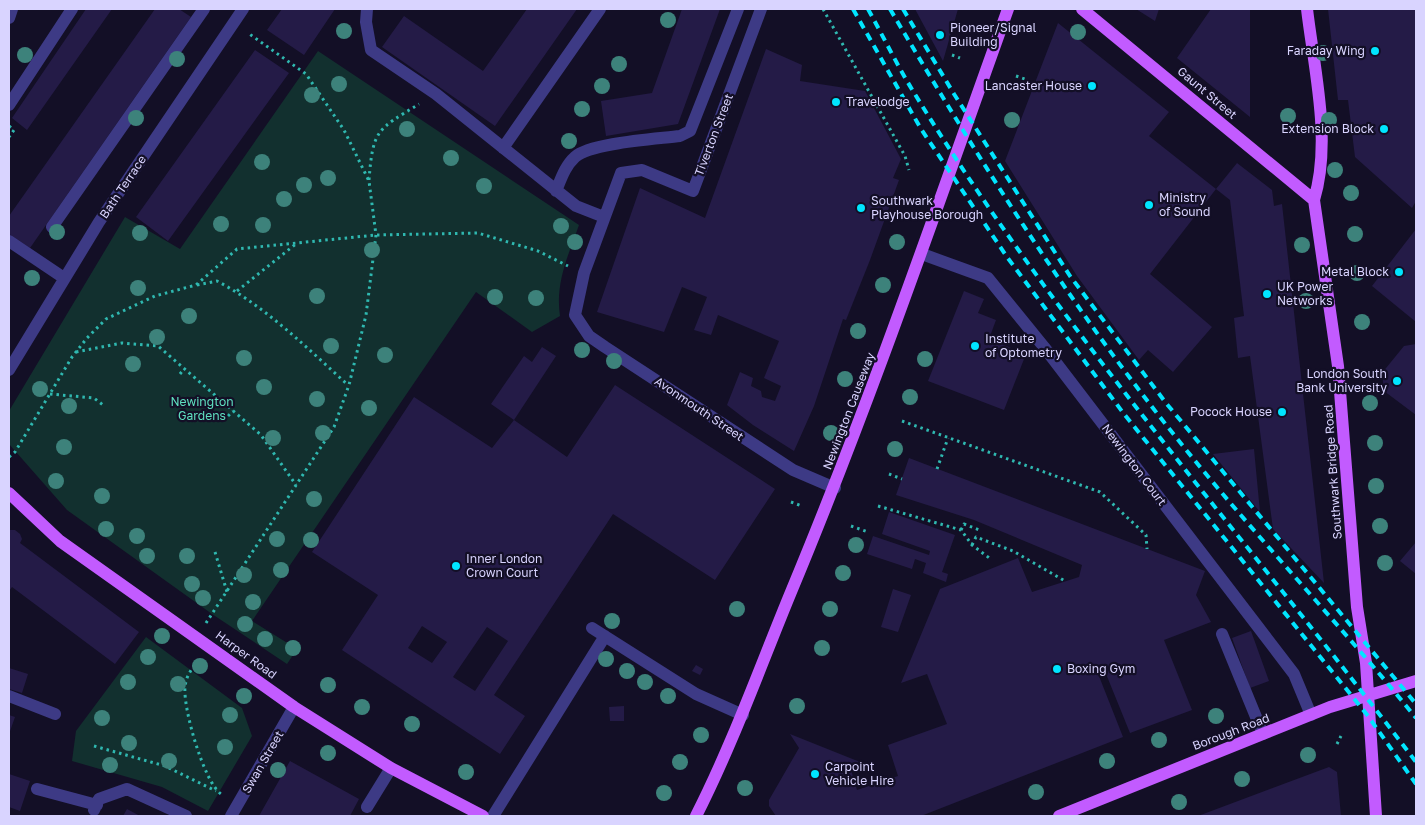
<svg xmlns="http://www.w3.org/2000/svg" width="1425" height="825" font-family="'Golos Text',sans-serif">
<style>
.green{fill:#12302f}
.building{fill:#241b47;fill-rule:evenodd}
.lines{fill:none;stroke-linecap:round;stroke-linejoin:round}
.path{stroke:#2fb8b0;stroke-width:3;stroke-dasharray:2.5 4;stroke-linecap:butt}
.minor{stroke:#3d3a85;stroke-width:12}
.major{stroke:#c25bff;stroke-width:12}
.rail{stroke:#00e5ff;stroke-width:4;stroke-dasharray:8 6;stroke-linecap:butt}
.tree{fill:#3d827b}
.poi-dot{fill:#00e5ff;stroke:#130f26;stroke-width:2}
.labels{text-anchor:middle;stroke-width:4.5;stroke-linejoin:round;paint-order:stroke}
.poi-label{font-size:12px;fill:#d9d4ff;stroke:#130f26;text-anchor:start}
.street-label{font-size:12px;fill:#d9d4ff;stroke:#130f26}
.park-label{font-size:12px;fill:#5fe0c0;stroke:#130f26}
</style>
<rect width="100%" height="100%" fill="#130f26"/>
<path class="green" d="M318,51L579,225C568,256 555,283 560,316L532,332L476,292L252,621L297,649L287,664L212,614L67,510L9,444V411L125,217L180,249Z
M146,637L242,708L252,736L208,811L162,787L72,761L76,731Z"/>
<path class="building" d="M86,9H112L27,130L12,118Z
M155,9H179L191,17L30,248L9,234V216Z
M282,9H335L304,55L267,30Z
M527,9H577L495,126L382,47L404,16L483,71Z
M682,9H720L678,124L606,136L601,101L652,93Z
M915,9H958L943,61Z
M1136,9H1159L1155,21Z
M1211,9H1250V117L1177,58Z
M1328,9H1416V201L1412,208L1355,157L1348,100H1338Z
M1058,23L1169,112L1149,136L1216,189L1150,274L1212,327L1173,372L1148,350L1139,360L1077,276L1005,161Z
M766,49L802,65L800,81L865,91L901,159L893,178L899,180L870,260L846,320L843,319L814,406L794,451L753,425L727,405L740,372L753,378L751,386L761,391L762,397L775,401L781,386L764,378L779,341L718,315L711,335L694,330L707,297L682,287L664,332L597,312L640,188L705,218Z
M255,50L289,73L168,241L136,217Z
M1237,163L1272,190L1274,206L1282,204L1324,583L1273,529L1250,356L1238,358L1234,318L1244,316L1230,200L1216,189Z
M1416,229V322L1372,286Z
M964,291L984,299L978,313L996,320L989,339L1026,354L1004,410L928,381Z
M1416,344V415L1384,391L1382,373L1404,346Z
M542,347L556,356L514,420L491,404L524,356L532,362Z
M615,385L775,489L715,580L613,514L494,695L525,716L500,754L342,650L378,595L312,552L414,397L492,448L514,420L567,457ZM422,626L447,642L432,663L408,648ZM487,627L508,641L475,691L453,677Z
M1254,449L1260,512L1213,454Z
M909,458L1205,571L1196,595L1211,622L1164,640L1192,710L1130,733L1102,664L1095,666L1123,737L921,816H776L769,806V800L799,748L790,734L860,762L851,770L857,790L898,776L888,745L947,724L927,674L901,683L940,589L1018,558L1032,592L1079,577L1082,565L974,520L896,495Z
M889,512L955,535L942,572L948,574L946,582L923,573L926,563L915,559L912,569L867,554L873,536L929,555L930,551L882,534Z
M9,530H15L20,534L22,539L20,543L139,632L115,664L12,587L9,591Z
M1416,542V574L1400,561Z
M893,589L911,595L898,632L881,627Z
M1251,631L1269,681L1250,688L1232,638Z
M696,665L703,669L700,675L692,671Z
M9,668L28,674L22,693L9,689Z
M624,706V721H610L609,707Z
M9,715L15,717L9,734Z
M290,761L359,799L350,816H259Z
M1329,767L1337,772L1341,816H1198Z
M9,774L30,781L20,811L9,807Z
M127,809L140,816H123Z"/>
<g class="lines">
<path class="path" d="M823,9L905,156L909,170
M952,55L960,58
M1016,76L1028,80
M9,126L14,130L9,137
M369,180C373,129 377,130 419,104
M197,285L217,281C266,307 307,348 348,385
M237,291L297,243
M76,352L122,343L158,346L261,435L296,485
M180,374L184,369
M50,394L94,398L103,405
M228,416L233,411
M902,421L1100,492L1146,535L1147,549
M9,457L15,452L72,357L87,338L106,319L155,296L196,285L237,249L376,235L478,233L538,251L568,266
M937,469L948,438
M889,474L902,479
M791,502L802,506
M878,506L961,530L972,545L992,560
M851,526L868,532
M961,530L964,524L982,531
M972,545L976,537L1013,551L1065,581
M215,552L227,592
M206,623L334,427L349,385L366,315L376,235L369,181L344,130L306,74L248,33
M199,660C192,668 186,676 185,687C183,709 204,782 221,794
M1337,744L1341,736
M94,746L165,766L216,791"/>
<path class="minor" d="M367,9L366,22L371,50L436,94L576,206L604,217
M761,9L693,191L642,170L621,173L584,273L575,315L589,336L605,347L793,470L835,488
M9,18L12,9
M9,105L72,9
M503,148L600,9
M556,191C561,179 565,166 575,157C590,143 657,139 680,136L690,131L738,9
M52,227L204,9
M9,241L64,278
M922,254L988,278L1044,347L1294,674L1311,715
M9,370L99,222L243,9
M592,628L696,694L743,715
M1222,634L1263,734
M9,696L55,714
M37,789L97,805
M367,807L391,768
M94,810L99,799L127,789L186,816
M231,816L294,707
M493,816L605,636"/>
<path class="major" d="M1082,9L1314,200
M1307,9C1314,69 1332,141 1314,200L1338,366L1357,607L1366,663L1376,816
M9,493L60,541L294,707L391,768L483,816
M696,816C733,743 760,667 791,592C871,400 938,204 1008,9
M1059,816L1330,707L1416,681"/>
<path class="rail" d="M853,9L921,129L1007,257L1124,414L1368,716L1416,784
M868,9C883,36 897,65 913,91C1059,330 1247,539 1416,762
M890,9C978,158 1070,306 1179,441C1255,536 1340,624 1416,718
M903,9L954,94L1070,276L1166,403L1416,704"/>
</g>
<g class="tree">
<circle cx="668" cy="20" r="8"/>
<circle cx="344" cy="31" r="8"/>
<circle cx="1078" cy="32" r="8"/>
<circle cx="1323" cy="53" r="8"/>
<circle cx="25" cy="55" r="8"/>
<circle cx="177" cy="59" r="8"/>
<circle cx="619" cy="64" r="8"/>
<circle cx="339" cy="84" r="8"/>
<circle cx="602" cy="86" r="8"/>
<circle cx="312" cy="95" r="8"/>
<circle cx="582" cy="109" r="8"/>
<circle cx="1288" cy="116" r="8"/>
<circle cx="136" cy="118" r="8"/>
<circle cx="1012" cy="120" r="8"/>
<circle cx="1329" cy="120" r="8"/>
<circle cx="407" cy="129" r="8"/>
<circle cx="569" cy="141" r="8"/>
<circle cx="451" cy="158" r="8"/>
<circle cx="262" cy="162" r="8"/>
<circle cx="1335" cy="170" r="8"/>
<circle cx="328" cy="178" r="8"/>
<circle cx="304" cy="185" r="8"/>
<circle cx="484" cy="186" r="8"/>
<circle cx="1351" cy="193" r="8"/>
<circle cx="284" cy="199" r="8"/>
<circle cx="221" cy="224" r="8"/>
<circle cx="263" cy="225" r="8"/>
<circle cx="561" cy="226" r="8"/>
<circle cx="57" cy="232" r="8"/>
<circle cx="140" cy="233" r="8"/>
<circle cx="1355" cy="234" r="8"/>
<circle cx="575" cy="242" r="8"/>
<circle cx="897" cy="242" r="8"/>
<circle cx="1302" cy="245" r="8"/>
<circle cx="372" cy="250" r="8"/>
<circle cx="1357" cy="273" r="8"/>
<circle cx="32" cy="278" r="8"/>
<circle cx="883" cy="285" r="8"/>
<circle cx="138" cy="288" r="8"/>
<circle cx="317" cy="296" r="8"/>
<circle cx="495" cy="297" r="8"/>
<circle cx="536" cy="298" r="8"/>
<circle cx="1306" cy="301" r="8"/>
<circle cx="189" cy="316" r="8"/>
<circle cx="1362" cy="322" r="8"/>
<circle cx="858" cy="331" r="8"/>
<circle cx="157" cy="337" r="8"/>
<circle cx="331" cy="346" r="8"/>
<circle cx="582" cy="350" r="8"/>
<circle cx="385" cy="355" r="8"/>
<circle cx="244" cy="358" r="8"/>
<circle cx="925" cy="359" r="8"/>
<circle cx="614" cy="361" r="8"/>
<circle cx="133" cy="364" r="8"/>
<circle cx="845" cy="379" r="8"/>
<circle cx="264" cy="387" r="8"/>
<circle cx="40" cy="389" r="8"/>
<circle cx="910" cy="397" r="8"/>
<circle cx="317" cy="399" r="8"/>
<circle cx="1370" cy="403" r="8"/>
<circle cx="69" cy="406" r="8"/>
<circle cx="369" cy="408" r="8"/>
<circle cx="323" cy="433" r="8"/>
<circle cx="831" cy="433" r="8"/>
<circle cx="273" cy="438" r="8"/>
<circle cx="1375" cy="443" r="8"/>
<circle cx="64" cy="447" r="8"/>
<circle cx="895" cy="449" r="8"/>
<circle cx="56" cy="481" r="8"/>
<circle cx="1376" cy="486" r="8"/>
<circle cx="102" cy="496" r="8"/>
<circle cx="314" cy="499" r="8"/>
<circle cx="1380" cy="526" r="8"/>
<circle cx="106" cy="529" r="8"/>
<circle cx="137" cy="536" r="8"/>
<circle cx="277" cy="539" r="8"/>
<circle cx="311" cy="540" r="8"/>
<circle cx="856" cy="545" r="8"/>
<circle cx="147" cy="556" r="8"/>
<circle cx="187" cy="556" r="8"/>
<circle cx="1385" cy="563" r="8"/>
<circle cx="281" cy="570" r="8"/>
<circle cx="843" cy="573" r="8"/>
<circle cx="244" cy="575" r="8"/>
<circle cx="192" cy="584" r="8"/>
<circle cx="203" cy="598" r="8"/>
<circle cx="253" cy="602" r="8"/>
<circle cx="737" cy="609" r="8"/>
<circle cx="830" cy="609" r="8"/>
<circle cx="612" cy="621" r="8"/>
<circle cx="245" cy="624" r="8"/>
<circle cx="162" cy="636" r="8"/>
<circle cx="265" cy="639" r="8"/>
<circle cx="293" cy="648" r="8"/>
<circle cx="822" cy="648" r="8"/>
<circle cx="148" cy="657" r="8"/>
<circle cx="606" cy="659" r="8"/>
<circle cx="200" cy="666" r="8"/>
<circle cx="627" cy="671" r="8"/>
<circle cx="128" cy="682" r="8"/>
<circle cx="645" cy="682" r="8"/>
<circle cx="178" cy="684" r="8"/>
<circle cx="328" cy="685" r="8"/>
<circle cx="244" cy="696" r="8"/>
<circle cx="668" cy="696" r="8"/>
<circle cx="797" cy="706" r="8"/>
<circle cx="362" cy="707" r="8"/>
<circle cx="230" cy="715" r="8"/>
<circle cx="1216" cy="716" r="8"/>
<circle cx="102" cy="718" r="8"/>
<circle cx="412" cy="724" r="8"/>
<circle cx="701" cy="735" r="8"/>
<circle cx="1159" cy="740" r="8"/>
<circle cx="129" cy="743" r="8"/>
<circle cx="225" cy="747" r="8"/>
<circle cx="328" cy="753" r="8"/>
<circle cx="1308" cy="755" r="8"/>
<circle cx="169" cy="761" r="8"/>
<circle cx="1107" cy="761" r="8"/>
<circle cx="680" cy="762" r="8"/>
<circle cx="110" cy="765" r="8"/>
<circle cx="278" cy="770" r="8"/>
<circle cx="466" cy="772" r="8"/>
<circle cx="1242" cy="779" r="8"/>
<circle cx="745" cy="788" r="8"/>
<circle cx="1036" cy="792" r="8"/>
<circle cx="664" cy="793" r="8"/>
<circle cx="1179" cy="802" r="8"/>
</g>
<g class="poi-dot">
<circle cx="940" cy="35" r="5"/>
<circle cx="1375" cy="51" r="5"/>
<circle cx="1092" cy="86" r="5"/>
<circle cx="836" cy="102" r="5"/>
<circle cx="1384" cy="129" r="5"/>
<circle cx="1149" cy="205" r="5"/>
<circle cx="861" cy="208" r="5"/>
<circle cx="1399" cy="272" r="5"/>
<circle cx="1267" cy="294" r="5"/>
<circle cx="975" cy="346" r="5"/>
<circle cx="1397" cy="381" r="5"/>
<circle cx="1282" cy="412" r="5"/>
<circle cx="456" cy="566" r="5"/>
<circle cx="1057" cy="669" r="5"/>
<circle cx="815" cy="774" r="5"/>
</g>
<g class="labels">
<g class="poi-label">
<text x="950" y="32">Pioneer/Signal<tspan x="950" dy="14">Building</tspan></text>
<text x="1365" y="55" text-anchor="end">Faraday Wing</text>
<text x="1082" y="90" text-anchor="end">Lancaster House</text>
<text x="846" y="106">Travelodge</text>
<text x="1374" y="133" text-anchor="end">Extension Block</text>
<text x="1159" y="202">Ministry<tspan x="1159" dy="14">of Sound</tspan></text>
<text x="871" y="205">Southwark<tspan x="871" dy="14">Playhouse Borough</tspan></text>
<text x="1389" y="276" text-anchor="end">Metal Block</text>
<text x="1277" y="291">UK Power<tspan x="1277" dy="14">Networks</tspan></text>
<text x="985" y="343">Institute<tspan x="985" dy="14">of Optometry</tspan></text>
<text x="1387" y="378" text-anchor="end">London South<tspan x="1387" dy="14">Bank University</tspan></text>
<text x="1272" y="416" text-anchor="end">Pocock House</text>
<text x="466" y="563">Inner London<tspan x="466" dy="14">Crown Court</tspan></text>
<text x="1067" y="673">Boxing Gym</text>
<text x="825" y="771">Carpoint<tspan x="825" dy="14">Vehicle Hire</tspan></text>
</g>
<g class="street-label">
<text transform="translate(1207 93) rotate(40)" y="4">Gaunt Street</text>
<text transform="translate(714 135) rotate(-69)" y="4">Tiverton Street</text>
<text transform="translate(123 187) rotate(-56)" y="4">Bath Terrace</text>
<text transform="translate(699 409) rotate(34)" y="4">Avonmouth Street</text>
<text transform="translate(849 411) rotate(-69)" y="4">Newington Causeway</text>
<text transform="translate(1134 465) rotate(53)" y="4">Newington Court</text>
<text transform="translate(1333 472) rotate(-94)" y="4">Southwark Bridge Road</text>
<text transform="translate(246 655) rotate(36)" y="4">Harper Road</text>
<text transform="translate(1231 732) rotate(-21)" y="4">Borough Road</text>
<text transform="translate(263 762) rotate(-60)" y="4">Swan Street</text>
</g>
<g class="park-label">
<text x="202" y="406">Newington<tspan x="202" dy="14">Gardens</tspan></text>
</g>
</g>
<rect width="1425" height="825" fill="none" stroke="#d9d4ff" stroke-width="20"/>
</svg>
